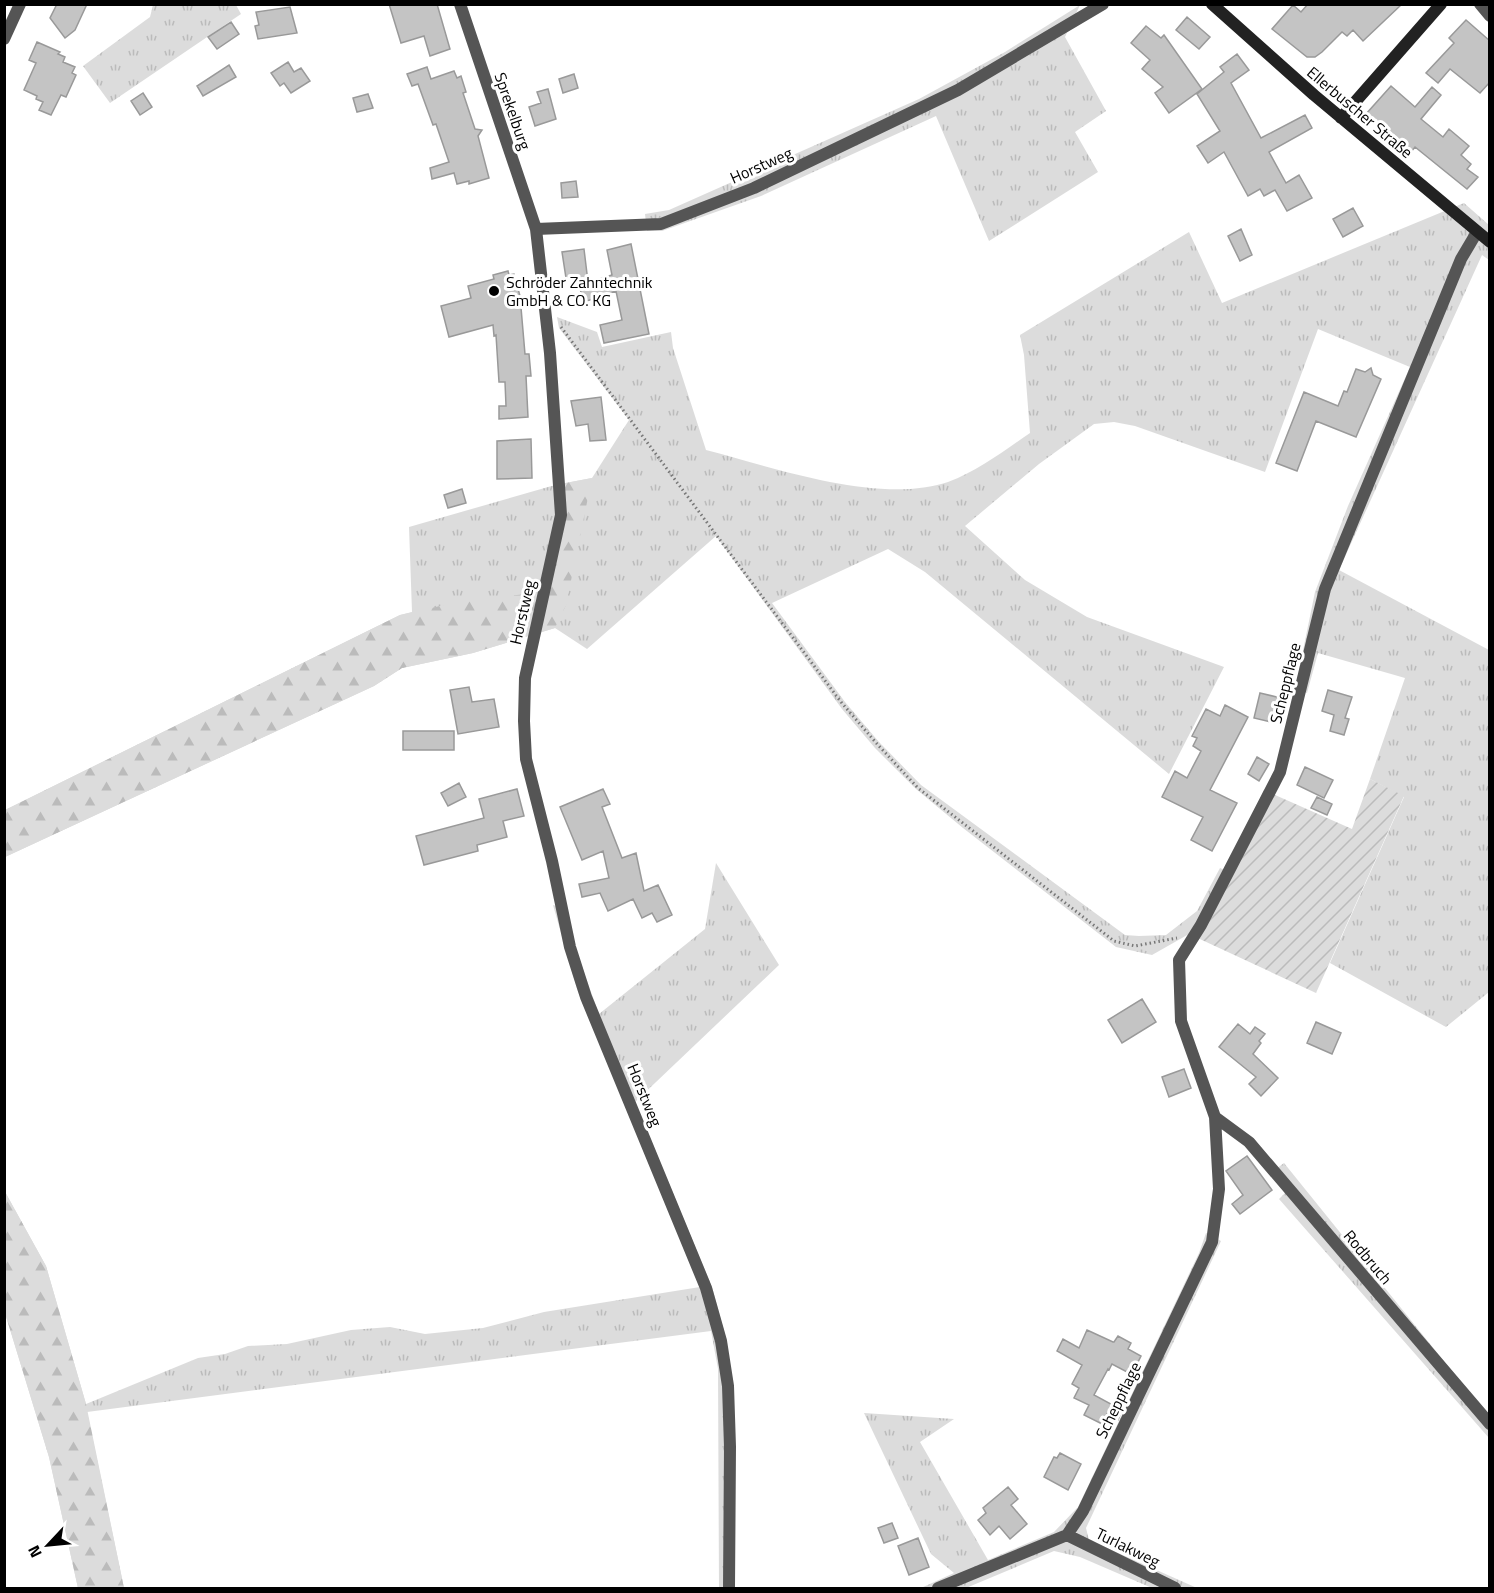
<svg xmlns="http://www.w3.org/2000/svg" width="1494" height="1593" font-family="'Titillium Web',sans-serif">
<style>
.grass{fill:url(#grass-tufts)}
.forest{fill:url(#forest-firs)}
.garden{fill:url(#garden-furrows)}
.building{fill:#c4c4c4;stroke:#999;stroke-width:1.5}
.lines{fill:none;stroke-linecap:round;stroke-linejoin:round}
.path{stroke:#777;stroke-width:3;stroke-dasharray:1.5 3;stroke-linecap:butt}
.street{stroke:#555;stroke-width:12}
.secondary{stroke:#222;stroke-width:12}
.poi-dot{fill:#000;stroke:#fff;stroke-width:2}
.labels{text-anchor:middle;stroke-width:6;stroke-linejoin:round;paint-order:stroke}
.street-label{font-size:16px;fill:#000;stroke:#fff}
.poi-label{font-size:16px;fill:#000;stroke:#fff;text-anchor:start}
</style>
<defs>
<pattern id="grass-tufts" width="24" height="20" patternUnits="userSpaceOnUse" patternTransform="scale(1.5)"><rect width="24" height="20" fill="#dcdcdc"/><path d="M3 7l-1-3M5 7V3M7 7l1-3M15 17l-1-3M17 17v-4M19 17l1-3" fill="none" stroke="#bbb"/></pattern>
<pattern id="forest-firs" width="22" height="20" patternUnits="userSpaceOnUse" patternTransform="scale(1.5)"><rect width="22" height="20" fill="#dcdcdc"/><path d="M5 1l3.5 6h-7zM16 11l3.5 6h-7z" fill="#bbb"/></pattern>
<pattern id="garden-furrows" width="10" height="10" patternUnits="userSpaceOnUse" patternTransform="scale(1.5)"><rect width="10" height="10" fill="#dcdcdc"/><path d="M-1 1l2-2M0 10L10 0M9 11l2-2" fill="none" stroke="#bbb"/></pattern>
</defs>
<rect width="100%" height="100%" fill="#fff"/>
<path class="grass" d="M153,5H236L241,14L110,103L83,66L150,17Z
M1080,5L1065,37L1106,111L1075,132L1098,172L989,241L936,116L761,196L662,231H647L645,214L669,210L919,99L1005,52Z
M1464,203L1489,225V260L1482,255L1339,570L1489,650V992L1446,1027L1330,963L1404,797L1370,779L1405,678L1318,653L1307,693L1295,689L1315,592L1348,506L1410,367L1318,329L1265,472L1135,426L1114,422L1094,424L1039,464L965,526L1025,580L1087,617L1224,667L1169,774L925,572L888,549L772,603L845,702L879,742L921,785L1125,935L1139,936L1166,935L1197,911L1220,868L1227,871L1189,934L1152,955L1116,947L963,828L916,789L875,748L842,709L716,536L587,649L555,628L473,653L402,668L374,686L5,857V810L400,615L412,612L409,527L555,485L592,478L629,420L559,328L557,317L597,332L602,347L671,332L673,348L706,450C775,468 880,505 948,482C978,471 1005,450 1030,433L1024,355L1020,335L1189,232L1222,303Z
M716,863L779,965L635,1102L712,1287L727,1342L733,1588H719L718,1369L711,1331L87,1412L124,1588H78L49,1457L5,1313L4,1190L46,1266L86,1404L198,1358L225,1354L248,1346L287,1344L351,1330L390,1327L425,1334L483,1328L544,1312L700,1287L577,989L553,905L566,909L574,945L599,1014L705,929Z
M1284,1163L1489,1417V1438L1279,1199L1291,1187L1276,1169Z
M1206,1233L1221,1241L1086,1528L1089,1540L1197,1588H1152L1080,1557L1054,1551L966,1588H921L954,1573L931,1554L864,1413L954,1419L920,1442L988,1560L1054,1532L1078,1507L1199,1253Z"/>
<path class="forest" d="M592,478L566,605L555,628L473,653L402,668L374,686L5,857V810L400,615L471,599L540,593L556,517L555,485Z
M4,1190L46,1266L86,1404L124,1588H78L49,1457L5,1313Z"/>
<path class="garden" d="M1370,779L1404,796L1316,993L1189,934L1227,871L1264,790L1352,829Z"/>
<path class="building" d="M57,4H87L75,30L65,38L50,18Z
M389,4H437L450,49L430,56L424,36L401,43Z
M1308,4H1402L1363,41L1353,30L1347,36L1342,32L1322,52L1315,57H1307L1272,29L1293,5L1301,12Z
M290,7L297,33L258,39L255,26L259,25L256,12Z
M1187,17L1210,37L1199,49L1176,30Z
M1466,20L1490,41V82L1480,93L1450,69L1438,83L1426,73L1454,43L1449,38Z
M231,22L239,34L217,49L208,37Z
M1146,26L1161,38L1164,35L1202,89L1169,113L1155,93L1163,87L1142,69L1150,60L1131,43Z
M37,42L60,52L58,54L65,57L63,62L75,67L72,73L76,75L66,97L61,95L51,115L39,110L43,102L36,99L37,96L24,90L36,63L29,60Z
M1237,54L1249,70L1231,83L1261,138L1305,115L1312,128L1269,152L1286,183L1299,175L1312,198L1287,211L1275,190L1264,196L1260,189L1248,196L1224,152L1208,163L1197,146L1220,131L1197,94L1224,72L1220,67Z
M288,62L294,72L301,68L310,81L291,93L284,83L280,86L271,73Z
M229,65L236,77L203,96L197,86Z
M427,67L431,79L454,71L457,78L461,76L466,92L463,93L475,129L482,130L478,136L489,178L469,184V181L457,184L454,173L432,179L430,168L449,162L436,124L433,125L418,84L412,86L407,74Z
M574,74L578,88L563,93L559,79Z
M1391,86L1415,107L1432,87L1441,95L1421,119L1443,137L1449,129L1469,146L1461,155L1471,164L1467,169L1478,177L1467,189L1415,147L1411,152L1366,114Z
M548,89L556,119L535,126L529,107L541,103L537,92Z
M143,93L152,107L140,115L131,101Z
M368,94L373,108L357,112L353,98Z
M576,181L578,197L562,198L561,183Z
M1353,208L1363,226L1343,237L1333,219Z
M1241,229L1252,255L1240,261L1228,236Z
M631,244L649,334L604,343L600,325L622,320L616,291L584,302L576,276L566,278L562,252L584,249L588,282L612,275L607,250Z
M508,271L509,275L514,274L520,296L525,354H529L531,376H526L528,417L499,419V406H506L505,382H499L496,335L494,336L493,325L449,337L441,306L471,298L468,286L494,279L493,275Z
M1371,368L1373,375L1381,379L1356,437L1316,421L1297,471L1276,463L1304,392L1338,406L1344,391L1347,392L1356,369L1365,372Z
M601,397L606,440L590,441L588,424L576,426L571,401Z
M531,439L532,478L497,479V441Z
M462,489L466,503L448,508L444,495Z
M469,687L472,702L494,699L499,727L458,734L450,690Z
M1328,690L1352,697L1345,718L1349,719L1344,735L1330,731L1334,715L1322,711Z
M1260,693L1281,698L1275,723L1254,718Z
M1225,705L1248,717L1210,790L1237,803L1212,851L1191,840L1203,817L1162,797L1175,771L1187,778L1201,751L1193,746L1197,738L1192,736L1206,709L1220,716Z
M403,731H454V750H403Z
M1257,757L1269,764L1259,781L1248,774Z
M1305,767L1333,780L1324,798L1297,785Z
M459,783L466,797L448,806L441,793Z
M517,789L524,816L503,821L507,837L477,845L478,851L424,865L416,836L484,818L479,799Z
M603,789L610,804L602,807L622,858L636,853L644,891L658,885L672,915L657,922L652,913L642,918L633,899L608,911L600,893L582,897L579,884L609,878L603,851L582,860L560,807Z
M1317,797L1332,804L1327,815L1311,808Z
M1142,999L1156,1022L1122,1043L1108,1020Z
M1316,1022L1341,1033L1332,1054L1307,1043Z
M1238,1024L1250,1034L1255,1027L1265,1034L1259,1041L1261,1043L1253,1054L1278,1078L1261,1096L1249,1084L1256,1077L1219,1047Z
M1184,1069L1191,1088L1169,1097L1162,1077Z
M1247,1156L1272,1190L1240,1214L1232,1204L1243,1195L1226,1171Z
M1087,1330L1113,1342H1114L1118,1336L1131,1343L1128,1349L1141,1356L1134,1370L1129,1368L1127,1372L1112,1364L1109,1370L1108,1369L1094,1395L1122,1410L1118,1420L1107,1414L1102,1424L1084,1415L1089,1405L1074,1398L1079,1388L1072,1384L1082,1365L1057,1351L1063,1339L1079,1348Z
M1060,1453L1081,1464L1068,1490L1044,1477L1054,1457L1057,1458Z
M1008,1487L1018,1499L1011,1505L1027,1524L1010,1539L999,1526L990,1535L978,1520L986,1513L983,1508Z
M892,1523L898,1538L884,1543L878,1528Z
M918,1538L929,1567L909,1575L898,1546Z"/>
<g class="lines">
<path class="path" d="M561,327L841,702L878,745L918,788L1114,941L1135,946L1177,938"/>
<path class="street" d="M460,4L536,229L550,353L561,515L525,678L524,721L526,759L552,861L570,947L586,997L706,1288L721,1341L728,1386L730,1447L729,1588
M1480,4L1490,16
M4,39L20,4
M536,229L661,224L754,188L958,90L1103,4
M1215,1117L1249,1142L1490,1424
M1067,1535L1175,1588
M938,1588L1067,1535L1083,1511L1212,1242L1219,1189L1215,1117L1181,1021L1179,960L1201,925L1280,772L1325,589L1461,259L1477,232"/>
<path class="secondary" d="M1212,4L1314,95L1490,242
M1341,118L1441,4"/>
</g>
<circle class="poi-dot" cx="494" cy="291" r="6"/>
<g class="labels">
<g class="street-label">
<text transform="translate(513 111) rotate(71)" y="6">Sprekelburg</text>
<text transform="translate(1360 112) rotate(40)" y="6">Ellerbuscher Straße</text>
<text transform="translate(761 165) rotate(-24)" y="6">Horstweg</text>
<text transform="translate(522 612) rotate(-77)" y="6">Horstweg</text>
<text transform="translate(1285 683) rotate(-76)" y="6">Scheppflage</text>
<text transform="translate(645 1095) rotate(68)" y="6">Horstweg</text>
<text transform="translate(1368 1257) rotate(50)" y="6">Rodbruch</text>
<text transform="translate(1118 1400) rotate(-64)" y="6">Scheppflage</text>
<text transform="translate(1128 1547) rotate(26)" y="6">Turlakweg</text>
</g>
<g class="poi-label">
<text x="506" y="288">Schröder Zahntechnik<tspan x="506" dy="18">GmbH &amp; CO. KG</tspan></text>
</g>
</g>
<rect width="1494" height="1593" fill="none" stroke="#000000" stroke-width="12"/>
<g transform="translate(48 1545) rotate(244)" stroke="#ffffff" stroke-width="4.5" paint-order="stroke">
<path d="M0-4.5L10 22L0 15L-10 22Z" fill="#000000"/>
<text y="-9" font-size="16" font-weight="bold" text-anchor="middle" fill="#000000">N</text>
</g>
</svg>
